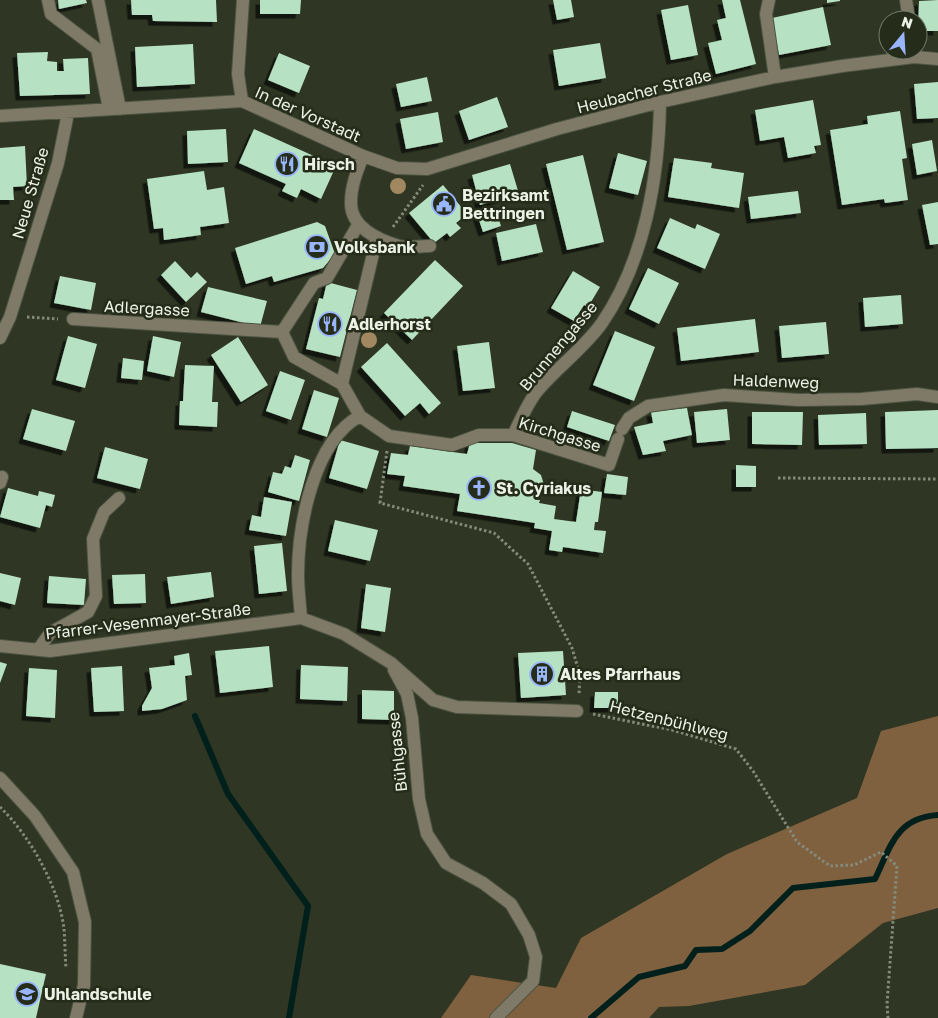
<svg xmlns="http://www.w3.org/2000/svg" width="938" height="1018" font-family="'Golos Text',sans-serif">
<style>
.forest{fill:#7f613f}
.lines{fill:none;stroke-linecap:round;stroke-linejoin:round}
.stream{stroke:#011f1b;stroke-width:6}
.building{fill:#b6e1c2;filter:url(#shadow)}
.minor-casing{stroke:#4d5442;stroke-width:14}
.path{stroke:#858b7b;stroke-width:3;stroke-dasharray:2.5 2.5;stroke-linecap:butt}
.minor{stroke:#7f7a68;stroke-width:12}
.tree{fill:#a18861}
.labels{text-anchor:middle;stroke-width:5;stroke-linejoin:round;paint-order:stroke}
.street-label{font-size:16px;fill:#edf2e6;stroke:#252c19}
.poi-label{font-size:16px;font-weight:bold;fill:#edf2e6;stroke:#252c19;text-anchor:start}
</style>
<defs>
<filter id="shadow"><feDropShadow dx="-4.5" dy="4.5" stdDeviation="0" flood-color="#0009"/></filter>
</defs>
<rect width="100%" height="100%" fill="#2f3623"/>
<path class="forest" d="M938,716V908L883,923L805,985L689,1006L659,1007L649,1018H441L471,975L556,988L581,938L727,854L857,798L881,731Z"/>
<g class="lines">
<path class="stream" d="M195,716L228,794L308,906L289,1018
M591,1018L639,977L685,966L696,950L722,949L750,931L793,888L875,879C891,846 896,818 938,815"/>
</g>
<path class="building" d="M58,0H86L87,3L59,9Z
M131,0H216L217,22L153,21L152,15H132Z
M260,0H301L300,14H260Z
M553,0H571L574,17L557,20Z
M722,0H740L756,64L716,74L708,43L722,40L717,20L726,18Z
M827,0H840V1L827,3Z
M938,0V31H918L919,1Z
M688,5L698,55L671,60L661,10Z
M823,7L831,45L779,55L772,18Z
M600,43L606,78L559,86L553,50Z
M193,44L195,84L137,87L135,47Z
M48,52L47,61L57,62V71H64L63,59L88,58L90,94L20,96L17,53Z
M279,53L310,66L299,93L268,80Z
M427,77L432,101L401,107L396,84Z
M938,82V118L917,119L914,84Z
M497,97L508,127L469,140L459,111Z
M813,100L821,145L814,146L816,153L788,158L784,137L760,141L755,110Z
M900,111L907,158L902,159L908,200L885,203L884,199L842,205L830,130L868,124L867,116Z
M438,112L443,142L406,149L400,119Z
M226,129L228,162L188,164L187,131Z
M254,129L336,166L321,199L301,189L297,198L282,191L286,184L239,163Z
M932,140L937,171L917,175L912,144Z
M25,146L27,186L13,187L14,200H0V148Z
M618,153L647,161L638,195L609,188Z
M583,155L604,242L567,250L546,164Z
M674,158L712,163L711,168L744,173L739,208L668,197Z
M510,164L519,194L480,205L472,175Z
M204,171L207,190L224,187L229,223L200,227L201,235L164,240L163,228L154,229L147,179Z
M443,185L467,214L456,223L461,228L450,237L447,233L434,243L409,213Z
M798,191L801,213L751,219L748,197Z
M938,202V244L930,245L922,205Z
M495,208L501,226L483,232L477,214Z
M670,218L695,229L697,224L720,234L705,269L657,248Z
M317,222L325,226L335,254L323,268L274,282L272,276L246,284L235,248Z
M536,224L543,252L502,261L496,233Z
M435,260L463,286L412,340L384,313Z
M175,261L191,278L197,272L207,282L186,302L161,275Z
M648,268L679,283L659,324L629,309Z
M573,271L600,287L588,307L584,305L574,321L551,308Z
M60,276L96,283L91,310L54,303Z
M327,282L357,290L340,357L306,349L319,298L323,299Z
M208,287L267,301L260,327L201,312Z
M901,295L903,324L865,327L863,298Z
M755,319L759,352L681,361L677,328Z
M826,322L829,354L782,358L779,326Z
M615,331L655,347L634,401L593,385Z
M68,336L97,344L85,388L56,380Z
M153,336L181,342L174,377L147,371Z
M238,337L268,385L241,402L211,355Z
M489,342L495,388L463,391L457,346Z
M387,343L441,403L429,414L420,403L405,416L361,367Z
M123,358L144,361L142,380L121,378Z
M185,365L214,366L212,402H218L217,427L179,425L180,401H183Z
M280,371L305,380L291,420L266,411Z
M314,390L339,398L327,437L302,429Z
M687,408L692,435L663,441L666,451L643,455L634,427L653,423L651,412Z
M32,409L75,421L66,451L23,439Z
M727,409L730,440L697,443L694,412Z
M938,410V448L886,449L885,412Z
M572,411L615,425L609,441L567,427Z
M752,412H803L802,445L752,444Z
M866,413L867,444L819,445L818,415Z
M340,440L379,451L367,489L329,478Z
M470,443H512L536,450L533,469L541,475L544,485L535,500H540L539,503L556,506L554,519L576,522L581,489L602,492L598,522H595L594,530L606,531L603,553L563,547L562,552L549,550L552,531L534,528L535,523L457,511L460,494L403,486L405,476L387,474L391,453L408,455L410,446L467,454Z
M105,447L148,459L140,489L97,478Z
M295,455L310,460L299,501L268,492L273,472L282,474L285,466L291,468Z
M736,465L756,466V487H736Z
M607,474L628,477L626,495L604,493Z
M8,488L38,496L39,491L55,495L52,507L46,505L40,528L0,517Z
M264,497L292,502L286,536L249,530L252,515L261,517Z
M335,520L378,530L370,561L328,551Z
M282,543L287,591L259,594L254,546Z
M211,572L214,597L171,604L167,577Z
M0,573L21,578L15,605L0,601Z
M145,574L146,603L114,604L112,575Z
M49,576L86,579L84,605L47,603Z
M366,584L391,588L385,632L361,628Z
M269,646L273,687L220,693L215,651Z
M563,651L566,695L521,698L518,653Z
M189,653L192,675L185,676L187,700L162,709L142,711V706L152,688L149,668L175,665L174,656Z
M0,662L7,664L0,683Z
M301,665L348,667L347,701L300,699Z
M122,666L124,711L94,712L91,668Z
M29,668L57,670L55,718L26,716Z
M362,690L394,691V720L362,719Z
M595,692H618V708H594Z
M0,964L46,974L36,1018H0Z"/>
<g class="lines">
<g class="minor-casing">
<path id="minor" d="M48,0L51,14L97,49L109,109
M98,0L120,109
M769,0L766,14L775,77
M906,0L909,20
M242,101L238,74L243,0
M0,116L242,101L363,156L397,168L427,169L557,129L660,102L775,77L842,66L914,57L938,59
M363,156C357,171 351,186 351,202C350,227 378,240 399,246C408,248 421,246 430,246
M377,237L342,384L360,416L389,436L452,445L479,435H513L609,465L618,439
M73,319L282,332
M0,338L10,317L58,163L68,113
M342,384L294,357L282,332L314,283L327,278L358,225
M622,429L629,418L648,406L724,395L798,400L861,399L917,394L938,397
M513,435C521,420 528,401 539,389C559,366 585,347 602,323C645,260 659,176 660,102
M0,483L2,477
M301,618C300,604 298,589 298,575C298,527 313,441 360,416
M0,646L50,651L301,618L344,634L391,663L433,700L457,707L577,711
M38,650L50,633L88,612L96,596L93,539L104,512L119,498
M394,670L407,694L412,718L419,799L427,834L446,863L483,883L511,904L529,935L536,957L533,981L496,1018
M0,778L35,816L73,872L85,922L84,985L76,1018"/>
</g>
<path class="path" d="M393,227L423,185
M27,317L58,319
M387,451L380,503L494,533L528,564L572,648L580,675L579,695
M778,478L938,479
M593,714L672,730L736,749L753,771L797,842L830,866L854,865L881,852L897,866L887,1004L888,1018
M0,807C30,836 59,887 64,929C65,942 65,955 66,968"/>
<use href="#minor" class="minor"/>
</g>
<g class="tree">
<circle cx="398" cy="186" r="8"/>
<circle cx="369" cy="340" r="8"/>
</g>
<defs>
<g id="restaurant-ring" transform="scale(1.25)"><circle r="9.5" fill="#252c19" stroke="#98b5fd" stroke-width="1.5"/><path d="M-5-6h1v4h1v-4h1v4h1v-4h1v5L-1.5 .5V6h-2V.5L-5-1ZM5-6V6H3V1.5H1.5Q1.5-4 5-6Z" fill="#98b5fd"/></g>
<g id="civic-ring" transform="scale(1.25)"><circle r="9.5" fill="#252c19" stroke="#98b5fd" stroke-width="1.5"/><path d="M-.6-6.5H3V-4.5H.6V-3L4-1V1h2V6H-6V1h2V-1L-.6-3ZM-1.2 2.5V6h2.4V2.5Z" fill="#98b5fd"/></g>
<g id="bank-ring" transform="scale(1.25)"><circle r="9.5" fill="#252c19" stroke="#98b5fd" stroke-width="1.5"/><path d="M-6-4H6V4H-6ZM0-2.3a2.3 2.3 0 1 0 0 4.6a2.3 2.3 0 1 0 0-4.6Z" fill="#98b5fd"/></g>
<g id="church-ring" transform="scale(1.25)"><circle r="9.5" fill="#252c19" stroke="#98b5fd" stroke-width="1.5"/><path d="M-1.2-6h2.4v3.5h3.3v2.4h-3.3V6h-2.4V-.1h-3.3v-2.4h3.3Z" fill="#98b5fd"/></g>
<g id="building-ring" transform="scale(1.25)"><circle r="9.5" fill="#252c19" stroke="#98b5fd" stroke-width="1.5"/><path d="M-4-6H4V6H1V3H-1V6H-4ZM-2.5-4.3h1.7v1.8h-1.7ZM.8-4.3h1.7v1.8H.8ZM-2.5-1h1.7V.8h-1.7ZM.8-1h1.7V.8H.8Z" fill="#98b5fd"/></g>
<g id="school-ring" transform="scale(1.25)"><circle r="9.5" fill="#252c19" stroke="#98b5fd" stroke-width="1.5"/><path d="M0-5L7-2L0 1L-7-2ZM-4 1L0 2.5L4 1V4Q0 6-4 4Z" fill="#98b5fd"/></g>
</defs>
<g fill-rule="evenodd">
<use href="#restaurant-ring" x="287" y="164"/>
<use href="#civic-ring" x="444" y="204"/>
<use href="#bank-ring" x="317" y="247"/>
<use href="#restaurant-ring" x="330" y="324"/>
<use href="#church-ring" x="479" y="488"/>
<use href="#building-ring" x="542" y="674"/>
<use href="#school-ring" x="27" y="994"/>
</g>
<g class="labels">
<g class="street-label">
<text transform="translate(644 91) rotate(-14)" y="6">Heubacher Straße</text>
<text transform="translate(308 114) rotate(24)" y="6">In der Vorstadt</text>
<text transform="translate(30 193) rotate(-74)" y="6">Neue Straße</text>
<text transform="translate(147 308) rotate(3)" y="6">Adlergasse</text>
<text transform="translate(558 346) rotate(-50)" y="6">Brunnengasse</text>
<text transform="translate(776 381) rotate(2)" y="6">Haldenweg</text>
<text transform="translate(560 434) rotate(17)" y="6">Kirchgasse</text>
<text transform="translate(148 621) rotate(-7)" y="6">Pfarrer-Vesenmayer-Straße</text>
<text transform="translate(669 720) rotate(14)" y="6">Hetzenbühlweg</text>
<text transform="translate(397 752) rotate(-96)" y="6">Bühlgasse</text>
</g>
<g class="poi-label">
<text x="304" y="170">Hirsch</text>
<text x="462" y="201">Bezirksamt<tspan x="462" dy="18">Bettringen</tspan></text>
<text x="334" y="253">Volksbank</text>
<text x="348" y="330">Adlerhorst</text>
<text x="496" y="494">St. Cyriakus</text>
<text x="560" y="680">Altes Pfarrhaus</text>
<text x="44" y="1000">Uhlandschule</text>
</g>
</g>
<g transform="translate(903 35) rotate(18)"><circle r="24" fill="#252c19" stroke="#757b6b"/>
<path d="M0-4L9 19L0 12L-9 19Z" fill="#98b5fd"/>
<text y="-8" font-size="14" font-weight="bold" text-anchor="middle" fill="#edf2e6">N</text>
</g>
</svg>
